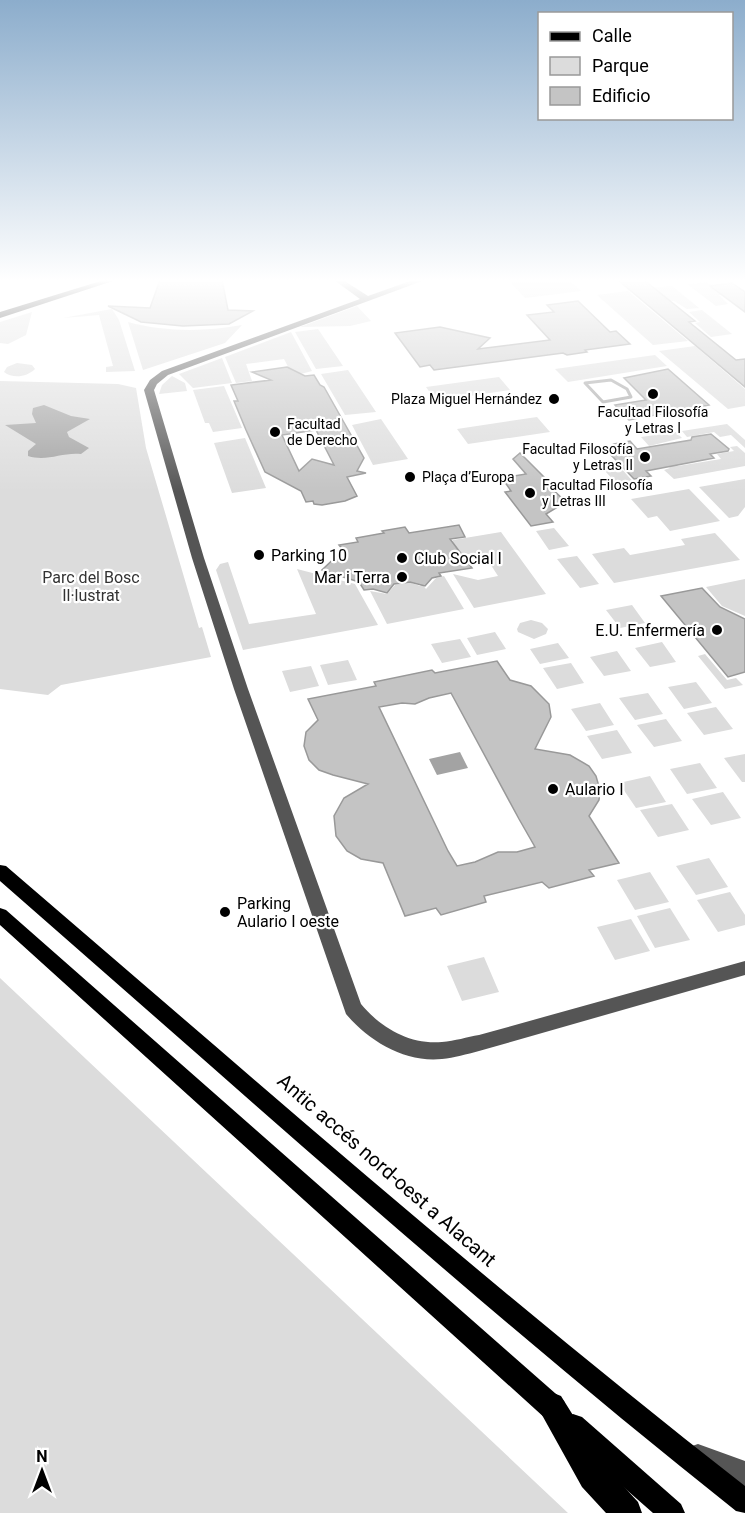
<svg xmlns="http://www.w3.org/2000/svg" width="745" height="1513" font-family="Roboto,sans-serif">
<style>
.green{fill:#dcdcdc}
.water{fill:#a3a3a3}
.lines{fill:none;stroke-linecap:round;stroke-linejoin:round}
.stream{stroke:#a3a3a3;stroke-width:3}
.building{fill:#c4c4c4;stroke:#999;stroke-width:1.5;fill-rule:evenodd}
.minor{fill:#555;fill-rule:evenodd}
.major{fill:#000;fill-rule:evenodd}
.highway{fill:#000;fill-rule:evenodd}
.poi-dot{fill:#000;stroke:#fff;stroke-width:2}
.labels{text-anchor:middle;stroke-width:4.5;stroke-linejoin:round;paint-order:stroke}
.far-poi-label{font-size:14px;fill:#000;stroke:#fff;text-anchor:start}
.poi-label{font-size:16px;fill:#000;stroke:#fff;text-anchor:start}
.park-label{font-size:16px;fill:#333;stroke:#fff}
.near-street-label{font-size:20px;fill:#000;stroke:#fff}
</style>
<rect width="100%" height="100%" fill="#fff"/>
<path class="green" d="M508,280H569L581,291L525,298Z
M707,282L724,294L719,295L728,304L716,306L687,284Z
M672,286L699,308L687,309L674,301H666L651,288Z
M628,291L688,341L653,345L597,295Z
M357,306L371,321L350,326L300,327Z
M112,309L119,320L135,371L106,372V367L113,366L99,315L63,318Z
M702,310L732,334L711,337L695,323L700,322L689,312Z
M32,312L26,335L8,344L0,343V322Z
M128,322C165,332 204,332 242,325L225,343L143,370Z
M318,329L343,366L316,369L295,332Z
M291,332L312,371L293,376L284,359L246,364L252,381L236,383L225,357Z
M695,346L745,389V406L728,409L659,351Z
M655,355L667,366L568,382L555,369Z
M222,358L232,383L193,388L179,374Z
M17,363L32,365L35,369C27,377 13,379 4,372L7,367Z
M348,370L376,412L345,415L321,374Z
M172,376L185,383L187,391L159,394L162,385Z
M499,377L510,390L436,401L426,387Z
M0,381L118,384L136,388L146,448L199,628L202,627L211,657L61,685L48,695L0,689Z
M224,386L242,428L213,432L209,423H205L193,390Z
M537,417L550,432L468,444L457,429Z
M381,419L408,459L373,465L352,425Z
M727,424L745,440V448L731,435L720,437L714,432L687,437L682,431Z
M676,432L682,438L649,446L641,437Z
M245,438L266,488L232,493L214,443Z
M737,446L745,453V466L674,479L664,470L670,468L666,464L674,462L678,466L721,459L717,454L734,451L730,447Z
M620,467L636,485L620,487L604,470Z
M745,479V507L738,516L729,518L699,487Z
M689,489L720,521L670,531L657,516L648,518L631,499Z
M554,528L569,546L549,550L536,531Z
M501,532L546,594L474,608L453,574L478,580L498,576L485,556L474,553L453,557L445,550L453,540Z
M715,533L740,560L614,583L592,554L624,548L630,555L685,545L681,539Z
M577,556L599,584L580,588L557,559Z
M228,562L249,624L316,614L297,569L355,584L378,625L243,650L216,570L220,564Z
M444,576L464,609L387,624L370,591L387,594L395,585L409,582L420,586L422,584L426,589L436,578Z
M745,579V616L722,606L706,587Z
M632,605L645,623L620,628L606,610Z
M531,620L542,623L548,629L546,634L534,639L518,632L517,629L520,623Z
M495,632L506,649L477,655L467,638Z
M460,639L471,657L442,663L431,644Z
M662,642L676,662L650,667L635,648Z
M558,643L569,658L540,664L530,649Z
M617,651L631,671L604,676L590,657Z
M705,654L727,680L736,678L743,685L725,689L698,656Z
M348,660L357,680L328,685L320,665Z
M571,663L584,683L557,689L543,668Z
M311,666L319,686L290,692L282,671Z
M696,682L712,703L684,709L668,687Z
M648,693L663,714L635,720L619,698Z
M600,703L614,725L586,731L571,709Z
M716,707L733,729L704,735L687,713Z
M666,719L682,741L654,747L637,725Z
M617,730L632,753L602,759L587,736Z
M745,754V782H742L724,758Z
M700,763L717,788L687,794L670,769Z
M650,776L666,802L636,808L619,783Z
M723,792L741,818L711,825L692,799Z
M672,804L689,830L658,837L640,810Z
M709,858L728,887L696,895L676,866Z
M650,872L669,902L635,910L617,880Z
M730,892L745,915V925L718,932L697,900Z
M670,908L690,940L655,948L637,916Z
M631,919L650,951L615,960L597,927Z
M484,957L499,992L462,1001L447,966Z
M0,978L568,1513H0Z"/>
<path class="water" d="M44,405L71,416L90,419L67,432L69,437L89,448L81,454C62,452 47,462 28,456V451L36,444L5,425L36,423L32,414L33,408Z
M460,752L468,768L437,775L429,759Z"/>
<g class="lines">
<path class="stream" d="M611,380L627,389L631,397L603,402L585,383Z"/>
</g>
<path class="building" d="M160,280H222L228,310L253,311L229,324L183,326L141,322L108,306L150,308Z
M618,280H644L695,321L689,322L736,360L745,359V387Z
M732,283L745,292V312L710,286Z
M578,301L610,332L616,331L630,344L585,350L587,352L567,355L563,353L434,370L430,365L420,367L395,333L440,327L490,338L478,349L550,340L527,315L554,312L547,305Z
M287,367L305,376L314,375L320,385L324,387L364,458L357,471L366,473L347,477L357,496L345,501L322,505L314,504L313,501L306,502L301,491L265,472L246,430L234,401H238L231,385L271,380L252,372ZM316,430L334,465L312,459L299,471L282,435Z
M668,369L709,405L629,420L615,405L646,400L624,378Z
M711,434L729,449L728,451L710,454L714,458L646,471L651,476L634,479L611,455L623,453L614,444L630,441L637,449L691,440L692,437Z
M520,453L549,482H545L566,502L546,514L553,522L531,526L505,492L511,491L502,478L526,474L513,459Z
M459,525L465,537L450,539L472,568L439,573L441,576L432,578L425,586L410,582L394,584L387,593L373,589L364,590L359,582L343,577L342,573L334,574L322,570L343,550L339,545L358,542L356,538L384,533L382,531L405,527L409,533Z
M702,588L720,607L745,619V672L728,677L661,596Z
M497,661L510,680L531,686L549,704L551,717L535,749L570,755L589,766L596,776L600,790L599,800L589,816L619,863L589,870L594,876L549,888L542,882L484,896L486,902L441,915L436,908L405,916L383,863L361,859L347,851L336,836L334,816L344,798L368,784L333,775L319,770L309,760L304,746L306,732L318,720L308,699L376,686L374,682L432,670L435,673ZM451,693L519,819L535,847L517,852H498L475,862L457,866L448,851L379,707L402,703L415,704L429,698Z"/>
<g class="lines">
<path class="minor" d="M334,280H343L368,296L413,280H425L168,375L157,384L154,390L204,558L248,689L361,1004C381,1028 410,1045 442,1042C455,1041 467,1037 479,1035L745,961V975L479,1051C467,1054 454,1058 442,1059C405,1063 369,1041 346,1014L234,689L192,558L144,390L150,380L162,371L360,299Z
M698,1444L745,1461V1487L689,1465L686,1456L689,1447Z"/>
<path class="major" d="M104,280H116L0,318V312Z
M0,865L6,866C250,1075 492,1289 745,1486V1513L736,1511C483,1310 243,1093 0,881Z
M0,908L6,910L564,1401L567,1410L564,1419L555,1422L546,1419L0,925Z
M573,1414L582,1417L681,1504L685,1513H653L564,1435L561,1426L564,1417Z"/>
<path class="highway" d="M551,1392L561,1396L604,1465L638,1502L642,1513H606L582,1487L537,1406L541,1396Z"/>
</g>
<linearGradient id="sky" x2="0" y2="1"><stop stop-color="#8cadcc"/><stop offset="0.57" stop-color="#fff"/><stop offset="1" stop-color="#fff" stop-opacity="0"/></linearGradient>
<rect width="745" height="492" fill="url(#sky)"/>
<g class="poi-dot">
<circle cx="653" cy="394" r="6"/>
<circle cx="554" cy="399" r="6"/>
<circle cx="275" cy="432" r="6"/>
<circle cx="645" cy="457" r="6"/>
<circle cx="410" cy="477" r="6"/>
<circle cx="530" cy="493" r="6"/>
<circle cx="259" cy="555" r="6"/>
<circle cx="402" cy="558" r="6"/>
<circle cx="402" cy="577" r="6"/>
<circle cx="717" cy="630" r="6"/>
<circle cx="553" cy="789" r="6"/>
<circle cx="225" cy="912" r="6"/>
</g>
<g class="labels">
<g class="far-poi-label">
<text x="542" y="404" text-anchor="end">Plaza Miguel Hernández</text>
<text x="653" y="417" text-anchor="middle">Facultad Filosofía<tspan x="653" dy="16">y Letras I</tspan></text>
<text x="287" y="429">Facultad<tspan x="287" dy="16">de Derecho</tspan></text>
<text x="633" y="454" text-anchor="end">Facultad Filosofía<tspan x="633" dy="16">y Letras II</tspan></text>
<text x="422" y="482">Plaça d’Europa</text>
<text x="542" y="490">Facultad Filosofía<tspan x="542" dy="16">y Letras III</tspan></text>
</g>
<g class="poi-label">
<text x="271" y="561">Parking 10</text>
<text x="414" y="564">Club Social I</text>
<text x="390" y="583" text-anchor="end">Mar i Terra</text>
<text x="705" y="636" text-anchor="end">E.U. Enfermería</text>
<text x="565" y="795">Aulario I</text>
<text x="237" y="909">Parking<tspan x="237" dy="18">Aulario I oeste</tspan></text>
</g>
<g class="park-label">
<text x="91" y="583">Parc del Bosc<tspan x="91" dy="18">Il·lustrat</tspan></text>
</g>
<g class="near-street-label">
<text transform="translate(387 1170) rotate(41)" y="7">Antic accés nord-oest a Alacant</text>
</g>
</g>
<rect x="538" y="12" width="195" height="108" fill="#ffffff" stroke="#999999" stroke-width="1.5"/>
<rect x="550" y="32" width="30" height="9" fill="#000000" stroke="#999999" stroke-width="1.5"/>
<text x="592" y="42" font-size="18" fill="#000000">Calle</text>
<rect x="550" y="57" width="30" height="18" fill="#dcdcdc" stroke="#999999" stroke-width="1.5"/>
<text x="592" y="72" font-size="18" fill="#000000">Parque</text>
<rect x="550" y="87" width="30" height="18" fill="#c4c4c4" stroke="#999999" stroke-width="1.5"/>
<text x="592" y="102" font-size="18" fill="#000000">Edificio</text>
<g transform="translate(42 1471)" stroke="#ffffff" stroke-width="4.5" paint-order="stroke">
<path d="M0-4.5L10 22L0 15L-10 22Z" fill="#000000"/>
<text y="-9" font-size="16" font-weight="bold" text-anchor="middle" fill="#000000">N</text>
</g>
</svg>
